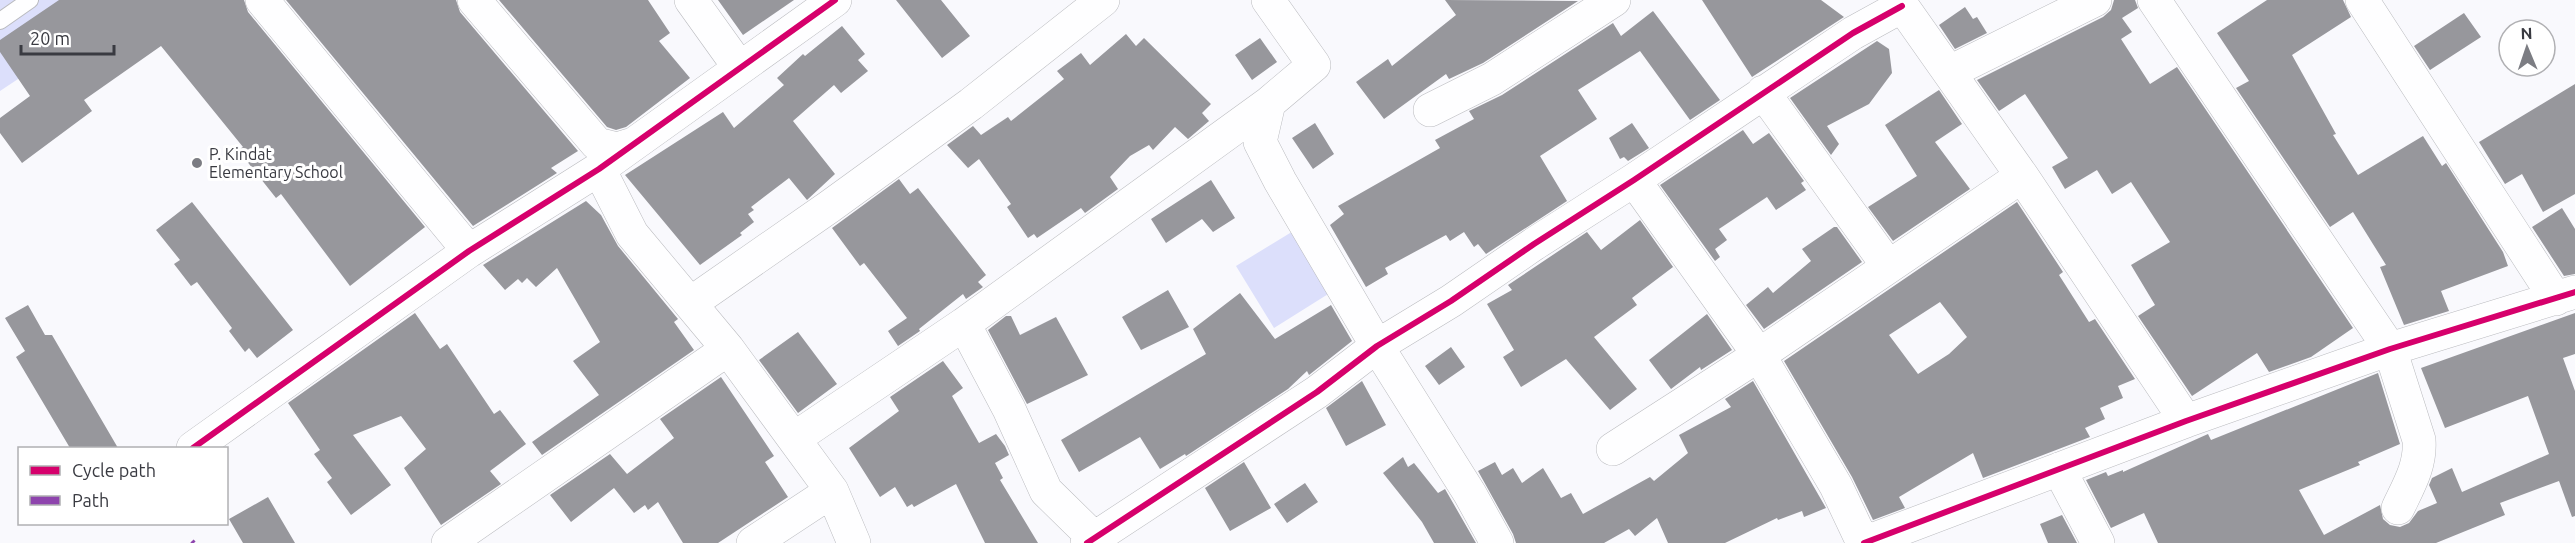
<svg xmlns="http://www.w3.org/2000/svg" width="2575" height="543" font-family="Ubuntu,sans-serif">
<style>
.green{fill:#dcdffb}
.building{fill:#97979c;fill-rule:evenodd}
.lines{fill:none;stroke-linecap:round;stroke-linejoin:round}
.service-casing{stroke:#babbbf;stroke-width:18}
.minor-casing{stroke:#babbbf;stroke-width:34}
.service{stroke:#fefeff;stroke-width:16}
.minor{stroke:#fefeff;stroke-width:33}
.quiet{stroke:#8e44ad;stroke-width:4.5;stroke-dasharray:9 4.5;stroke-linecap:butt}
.cycleway-casing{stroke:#fff;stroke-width:10}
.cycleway{stroke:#d6006c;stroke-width:6}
.poi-dot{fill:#7c7d83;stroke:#fff;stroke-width:2}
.labels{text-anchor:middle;stroke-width:6;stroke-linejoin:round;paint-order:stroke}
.poi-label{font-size:16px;fill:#393a41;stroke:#fff;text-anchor:start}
</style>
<rect width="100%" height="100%" fill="#f9f9fd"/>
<path class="green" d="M0,0H137L0,91Z
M1295,230L1333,291L1274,328L1236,266Z"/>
<path class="building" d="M59,0H244L248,12L425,227L350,286L281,194L276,198L238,150L243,147L161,46L84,100L92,111L22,163L0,133V118L30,96L0,52V40Z
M286,0H456L460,12L578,151L551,168L557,173L473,226Z
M499,0H648L670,33L659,41L690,78L626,127L616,130L607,127Z
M718,0H794L743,35Z
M896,0H941L970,36L942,58Z
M1445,0L1578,1L1483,63L1449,79L1446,74L1384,119L1356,82L1388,59L1392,66L1456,15Z
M1702,0H1821L1844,17L1752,77Z
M2114,0H2135L2138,8L2122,18L2132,32L2121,39L2150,84L2177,67L2353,328L2311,357L2269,372L2257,353L2192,396L2138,316L2155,305L2131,265L2170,242L2131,182L2112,194L2097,170L2065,189L2052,167L2068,158L2025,94L1999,111L1977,80L2103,17L2111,10Z
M2267,0H2343L2351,17L2292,55L2336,134L2333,135L2358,175L2423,136L2442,166L2446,163L2503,252L2508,266L2441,291L2449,311L2404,325L2380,267L2386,265L2353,212L2330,227L2236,88L2249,81L2217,33Z
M1965,7L1973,19L1977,17L1987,33L1955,49L1939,25Z
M1653,11L1720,100L1690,120L1640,51L1578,90L1597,119L1540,156L1567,201L1486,254L1478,244L1474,247L1464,232L1450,241L1446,235L1385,268L1388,274L1366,287L1330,225L1344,214L1338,206L1440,148L1435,140L1474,119L1469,111L1502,95L1613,23L1621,36Z
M2464,13L2481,37L2430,70L2414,46Z
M842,26L865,54L858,60L868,71L841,93L834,85L793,121L835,174L807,200L789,178L751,207L754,210L748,214L754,222L740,233L742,235L700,265L625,175L723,112L734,128L784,85L777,78L803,54L805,56Z
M1126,34L1136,46L1144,38L1211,104L1202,113L1209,121L1188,139L1175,127L1153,150L1149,145L1130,156L1110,177L1118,189L1085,213L1081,208L1037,238L1034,234L1028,238L1007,207L1011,204L979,159L968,168L947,145L973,126L981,135L1008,117L1011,121L1064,79L1057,71L1081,53L1090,65Z
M1260,38L1277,62L1252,80L1235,55Z
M1877,41L1889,49L1892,73L1869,104L1827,126L1839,144L1831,155L1790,98Z
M2575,84V194L2543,212L2522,174L2505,184L2479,142Z
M1939,90L1962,124L1935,142L1970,189L1893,241L1868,207L1917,176L1885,125Z
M1315,123L1334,154L1313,169L1292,138Z
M1632,123L1649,148L1628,161L1624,157L1620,159L1609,138Z
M1743,130L1753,144L1769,133L1804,181L1801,183L1806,190L1776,210L1767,197L1719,229L1727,240L1715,249L1720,257L1715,261L1660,185Z
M899,179L910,194L918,188L986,275L978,282L983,287L966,299L963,294L919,329L920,331L898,346L888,331L907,318L864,263L860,266L832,228Z
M1211,180L1235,218L1213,232L1202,219L1166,243L1151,219Z
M586,201L601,215L618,246L678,319L674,322L694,350L542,455L532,442L599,395L573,361L600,342L557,268L536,287L527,278L522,283L518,279L505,290L483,265Z
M192,202L293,330L257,358L249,348L245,352L229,331L232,328L197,282L191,286L174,264L180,260L156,230Z
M2017,202L2063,272L2059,275L2089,322L2095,319L2135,379L2118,386L2123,398L2100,408L2105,419L2085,428L2090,437L1983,478L1973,453L1899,497L1905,508L1873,520L1852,477L1784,361ZM1940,302L1967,337L1949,354L1918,374L1889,335Z
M2562,208L2575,229V274L2564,276L2532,227Z
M1640,220L1678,274L1673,267L1632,298L1637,305L1594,337L1637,389L1610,410L1566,359L1521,387L1503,357L1514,350L1487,304L1512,290L1508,285L1587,232L1601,250Z
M1834,227H1837L1862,262L1764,329L1746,305L1768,287L1773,293L1811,261L1802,249Z
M1168,290L1189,327L1141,350L1122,317Z
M1240,293L1275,339L1331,305L1352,341L1309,375L1307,371L1288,389L1186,456L1185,454L1160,469L1140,437L1079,472L1061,440L1206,354L1193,329Z
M28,305L45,335H52L118,448H70L16,357L25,351L5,318Z
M415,313L440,349L447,344L494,414L500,410L526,444L490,471L501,484L441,525L404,468L426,449L401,416L353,435L391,485L351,515L327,482L332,478L314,454L320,450L288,403Z
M2575,313V354L2563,358L2575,391V516L2572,517L2559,481L2500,503L2505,515L2436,543H2158L2144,513L2111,528L2086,480L2106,472L2108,476L2123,470V472L2208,434L2211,440L2378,373L2400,444L2358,462L2360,465L2299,490L2324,535L2380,505L2383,519L2390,525L2400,527L2409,523L2418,511L2437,503L2429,485L2432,478L2452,468L2462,492L2549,454L2528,396L2445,428L2421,368Z
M1707,314L1732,350L1701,370L1700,367L1671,389L1649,360Z
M1006,316H1011L1020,335L1056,317L1088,375L1027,404L988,330Z
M798,332L837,384L798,413L759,360Z
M1451,347L1465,367L1439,385L1425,366Z
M943,361L963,388L952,396L979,443L996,434L1005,446L1009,455L995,463L1003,478L1000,480L1038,543H985L956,484L914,507L912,504L907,507L895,487L880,497L849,448L899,411L890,397Z
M721,377L774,456L765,462L788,497L718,543H683L658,502L648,510L645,505L634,513L614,488L571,522L550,495L610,454L627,474L674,438L660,419Z
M1362,381L1386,425L1346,446L1326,408Z
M1753,381L1826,508L1804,517L1802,511L1778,520L1777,518L1725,543H1668L1657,518L1635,536L1629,529L1604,543H1516L1513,534L1478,471L1495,462L1502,475L1513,468L1522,483L1543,468L1561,498L1571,493L1583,514L1650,477L1654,481L1688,453L1679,435L1731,407L1725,399Z
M1403,457L1408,467L1414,463L1438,493L1445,489L1476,543H1434L1422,522L1383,473Z
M1244,462L1271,508L1230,531L1205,488Z
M1305,483L1318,502L1287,523L1274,504Z
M268,497L295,543H243L229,519Z
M2062,515L2077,543H2048L2040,524Z"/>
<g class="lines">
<g class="service-casing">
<path id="service" d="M0,21L30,0"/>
</g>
<g class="minor-casing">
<path id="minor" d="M262,0L469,251
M474,0L597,144L617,149L630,145
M691,0L739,67
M1268,0L1314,65L1269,103L1260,142L1280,181L1377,346L1470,494L1497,543
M1898,0L2022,176L2186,421
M2154,0L2390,349L2419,440C2421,465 2409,485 2398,508
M2362,0L2556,299
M1950,72L2095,0
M1763,92L1888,266
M1430,110L1492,79L1614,0
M599,169L632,234L728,349L832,491L854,543
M1634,180L1759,355L1836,486L1863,543
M691,303L829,207L971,104L1103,0
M964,324L1009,409L1046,491L1094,538
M795,438L964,324L1269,103
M193,448L469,251L599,169L835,0
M1613,449L1759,355L2022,176
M2059,469L2098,543
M448,543L728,349
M753,543L832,491
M1087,543L1317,392L1377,346L1451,301L1534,244L1634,180L1853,33L1902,6
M1864,543L2186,421L2390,349L2575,292"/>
</g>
<use href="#service" class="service"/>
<use href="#minor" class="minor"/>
<path class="quiet" d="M192,541L194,543"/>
<g class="cycleway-casing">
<path id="cycleway" d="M193,448L469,251L599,169L835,0
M1087,543L1317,392L1377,346L1451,301L1534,244L1634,180L1853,33L1902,6
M1864,543L2186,421L2390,349L2575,292"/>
</g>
<use href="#cycleway" class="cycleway"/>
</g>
<circle class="poi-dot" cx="197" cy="163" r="6"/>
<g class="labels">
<g class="poi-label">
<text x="209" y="160">P. Kindat<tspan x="209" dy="18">Elementary School</tspan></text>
</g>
</g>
<rect x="18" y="447" width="210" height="78" fill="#ffffff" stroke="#b0b0b3" stroke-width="1.5"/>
<rect x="30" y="466" width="30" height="9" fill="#d6006c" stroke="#b0b0b3" stroke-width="1.5"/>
<text x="72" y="477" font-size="18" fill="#393a41">Cycle path</text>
<rect x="30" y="496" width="30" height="9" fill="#8e44ad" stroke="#b0b0b3" stroke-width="1.5"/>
<text x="72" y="507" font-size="18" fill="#393a41">Path</text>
<g transform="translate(2527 48) rotate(358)"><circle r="28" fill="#ffffff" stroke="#b0b0b3" stroke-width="1.5"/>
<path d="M0-4.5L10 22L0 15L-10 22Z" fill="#7c7d83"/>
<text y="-9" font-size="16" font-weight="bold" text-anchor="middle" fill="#393a41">N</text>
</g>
<path d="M21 45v9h93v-9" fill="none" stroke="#393a41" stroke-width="3"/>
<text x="30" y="45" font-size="18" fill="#393a41" stroke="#ffffff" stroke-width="4.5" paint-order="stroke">20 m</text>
</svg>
